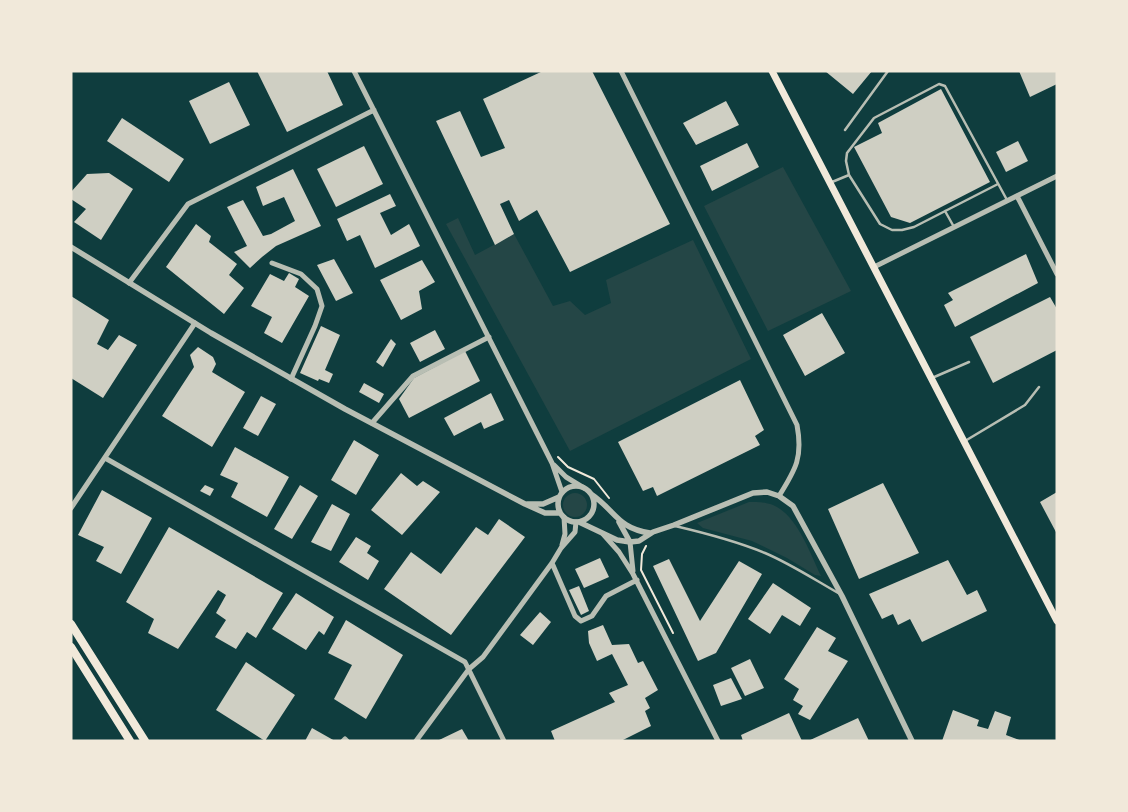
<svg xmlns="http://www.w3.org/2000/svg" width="1128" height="812" font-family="'IBM Plex Serif',serif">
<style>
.green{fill:#244646}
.building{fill:#cfcfc3}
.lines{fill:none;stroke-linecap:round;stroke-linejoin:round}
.path{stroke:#f1e9da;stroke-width:2}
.service{stroke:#b8beb3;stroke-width:2.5}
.minor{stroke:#b8beb3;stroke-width:5}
.tertiary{stroke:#b8beb3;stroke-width:5.5}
.secondary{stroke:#f1e9da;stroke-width:7}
.trunk{stroke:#f1e9da;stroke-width:8}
</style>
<rect width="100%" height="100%" fill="#0f3d3e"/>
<path class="green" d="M783,167L851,291L768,331L704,206Z
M458,218L475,255L514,234L553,306L570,301L585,315L611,303L606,280L693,240L751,359L570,451L446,224Z
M563 505a12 12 0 1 1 24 0a12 12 0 1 1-24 0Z
M749,502C757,502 765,502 773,505C797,515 810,553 821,576L815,575L787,558L752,541L703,528L697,523Z"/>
<path class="building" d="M257,71H327L343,105L287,132Z
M543,71H592L670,224L570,272L537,210L519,221L509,200L500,204L514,234L495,245L436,121L460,111L481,157L505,148L483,99Z
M825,71H872L853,94Z
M1019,71H1057V84L1030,97Z
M229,82L250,125L210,144L189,101Z
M941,89L990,182L910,223L891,217L854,147L882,133L878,123Z
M726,101L739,125L696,145L683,123Z
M122,118L184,159L169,182L107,141Z
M1018,141L1028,161L1006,172L996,152Z
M747,143L759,167L712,191L700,166Z
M364,146L383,184L336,207L317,169Z
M293,169L321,226L276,246L262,257L250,268L234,252L247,246L227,207L243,200L263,236L271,234L295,221L284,197L263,206L256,187Z
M109,173L133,189L101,240L74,222L86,209L71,199V192L87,174Z
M390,194L396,206L380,213L391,235L409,224L420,246L375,268L360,235L347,241L337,219Z
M196,224L211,236L209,242L237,264L229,275L244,288L224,314L166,267Z
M1026,254L1038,283L955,327L944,305L953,300L948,293Z
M334,259L353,293L336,301L317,265Z
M422,260L435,282L419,291L422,309L401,320L380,280Z
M289,273L299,279L295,287L309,296L282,343L264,333L272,317L251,306L270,274L284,281Z
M71,296L109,320L97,344L108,350L119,335L137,345L103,398L71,378Z
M1050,297L1057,309V350L993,383L970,337Z
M822,313L845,353L805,376L783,335Z
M321,326L340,335L325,370L333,374L329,383L319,379L318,381L300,373Z
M435,330L445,349L420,362L410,343Z
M391,339L396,344L383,367L376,362Z
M198,347L213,357L216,364L212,372L245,392L212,447L162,416L194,367L190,355Z
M465,351L480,381L409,418L399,399L414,378Z
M740,380L764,430L755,436L760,445L657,496L653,487L643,491L618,442Z
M364,383L384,394L379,403L359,392Z
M491,393L504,420L484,429L481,422L454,436L444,418Z
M261,396L276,404L258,436L243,428Z
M354,440L379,455L356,495L331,480Z
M235,447L289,477L267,517L231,497L238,483L220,475Z
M401,473L417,486L423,481L440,492L402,535L371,510Z
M883,483L919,553L859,579L828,509Z
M205,485L214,489L210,496L200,491Z
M300,485L318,496L292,539L274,529Z
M102,490L152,518L121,574L96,561L104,547L78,535Z
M1057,492V534L1040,502Z
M332,504L350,514L331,551L311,542Z
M499,519L525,537L451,635L384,589L411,552L441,574L476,527L488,535Z
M169,527L283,593L256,638L247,632L236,649L215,637L226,620L216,613L226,595L218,590L178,649L148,633L154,619L126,602Z
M356,537L371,546L367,553L379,561L368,580L339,562Z
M600,558L609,577L584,588L575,569Z
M669,559L700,621L739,561L762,574L716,653L698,661L653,566Z
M948,560L967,595L977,590L987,611L922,642L910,619L898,625L893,614L882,619L869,594Z
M773,583L811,608L800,626L782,615L770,634L748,619Z
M579,586L589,611L581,615L569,590Z
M296,593L334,617L324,635L319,631L306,650L272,629Z
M540,612L551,622L533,645L520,635Z
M346,620L403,655L366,719L334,699L352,665L328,653Z
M603,625L612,645L629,644L638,663L643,661L658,690L645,698L650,708L645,711L651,726L621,741H555L551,731L615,702L609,693L628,685L612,654L597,661L589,643L588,631Z
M817,627L836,638L828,651L848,661L810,720L798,714L803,706L793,700L799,689L784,679Z
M750,659L764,688L745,696L731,668Z
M246,662L295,695L265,741L216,710Z
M731,678L742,699L721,706L713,685Z
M953,710L979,720L977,726L988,729L995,711L1011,717L1006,735L1022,741H942Z
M789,713L802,741H743L741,735Z
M858,718L869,741H808Z
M312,728L335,741H305Z
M462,729L469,741H437Z"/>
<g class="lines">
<path class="path" d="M558,457L568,467L594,479L609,498
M646,546L642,554L641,570L673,633"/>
<path class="service" d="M845,130L888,71
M832,182L849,175
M998,184L914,227L902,230H892L880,224L849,175L846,161L847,153L874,118L939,84L945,86L1007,200
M945,211L954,227
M932,378L969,362
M965,441L1025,405L1039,387
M675,526C705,533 736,541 765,553C791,564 815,580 840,594"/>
<path class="minor" d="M354,71L552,463L562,492
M621,71L797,425C803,457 796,469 779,496
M1017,196L1057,274
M272,263L301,274L317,289L322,306L315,326L291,379
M874,267L1057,176
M129,283L188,204L374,110
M372,423L413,376L489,337
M105,458L465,662L504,741
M554,465L566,477L584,488
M71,508L195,323
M603,534L619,552L633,574L718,741
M630,542L633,571
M562,545L565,534L564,517
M552,563L575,616L581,621L592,616L606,596L637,580
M343,741L345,739L347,741
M416,741L469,669L483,657L552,563L561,548L575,532L576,522"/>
<path class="tertiary" d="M71,247L211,333L345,409L525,504L545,513H560
M558 504a18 18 0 1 1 36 0a18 18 0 1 1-36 0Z
M591,494C616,511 617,528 650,533
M527,504H543L559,497
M579,522L617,540L630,542L639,541L653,532L674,525L753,493L767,492L779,496L793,506L842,596L912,741
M619,522L630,542"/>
<path class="secondary" d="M772,71L1057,621"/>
<path class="trunk" d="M71,624L145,741
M71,647L130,741"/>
</g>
<rect width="1128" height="812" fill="none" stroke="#f1e9da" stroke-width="145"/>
</svg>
